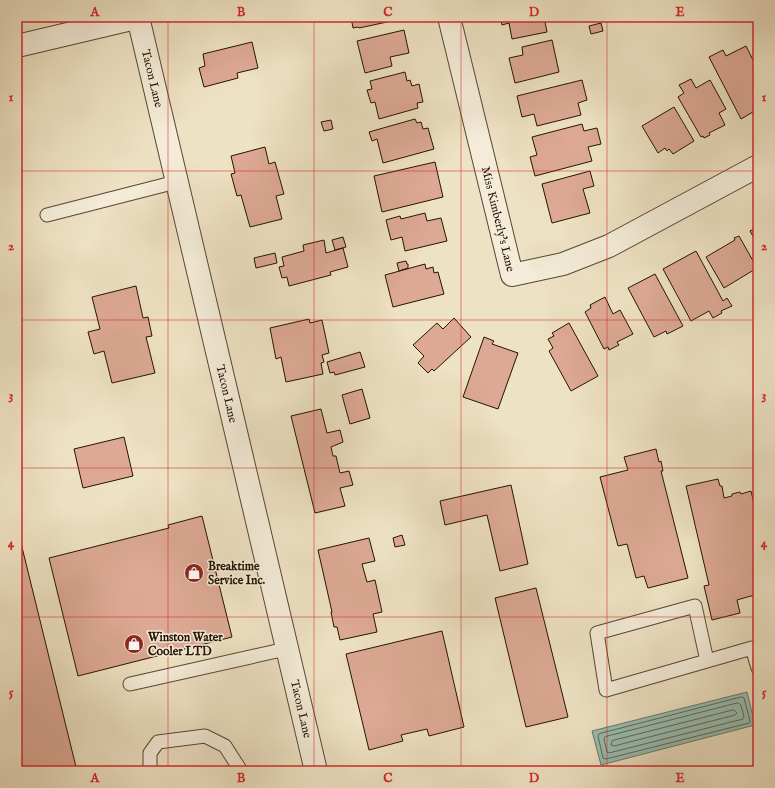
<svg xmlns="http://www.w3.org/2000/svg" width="775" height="788" font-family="'IM FELL English',serif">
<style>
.water{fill:#99beb2;stroke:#6a7a6b}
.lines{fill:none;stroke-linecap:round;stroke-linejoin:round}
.shore{stroke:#5e6859;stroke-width:1}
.building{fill:#dda995;stroke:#231300}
.lane-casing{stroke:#564731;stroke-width:15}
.street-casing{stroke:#564731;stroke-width:24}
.lane{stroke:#f4ecd9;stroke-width:13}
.street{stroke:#f4ecd9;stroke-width:22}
.grid{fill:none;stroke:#d62828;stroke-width:1;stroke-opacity:0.55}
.labels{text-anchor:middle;stroke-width:3;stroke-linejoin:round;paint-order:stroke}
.street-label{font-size:12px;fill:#231300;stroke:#f4ecd9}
.poi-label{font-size:12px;font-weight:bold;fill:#231300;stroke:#f4ecd9;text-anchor:start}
.neatline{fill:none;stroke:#d62828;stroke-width:1.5}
.grid-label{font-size:13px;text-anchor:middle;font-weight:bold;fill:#d62828}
</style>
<rect width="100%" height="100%" fill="#eee2c4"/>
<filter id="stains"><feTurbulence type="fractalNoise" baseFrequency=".005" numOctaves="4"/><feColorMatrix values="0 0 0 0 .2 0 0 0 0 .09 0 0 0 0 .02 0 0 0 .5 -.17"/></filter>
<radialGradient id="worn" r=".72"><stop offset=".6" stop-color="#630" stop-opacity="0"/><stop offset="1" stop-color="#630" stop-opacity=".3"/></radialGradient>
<path class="water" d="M747,692L755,725L601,765L592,731Z"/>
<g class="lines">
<path class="shore" d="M742,697L744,698L750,721L749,723L606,759L603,758L598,736L599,734Z
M738,703L741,705L744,717L743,719L609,753L607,752L604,739L605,737Z
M734,710L737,713L735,715L614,746L611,745L612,741Z"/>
</g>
<path class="building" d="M351,17H401V19L359,28L358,27L353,28Z
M500,17H544L547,32L512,39L509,23L502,25Z
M601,23L603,31L591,34L589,26Z
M404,30L409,53L390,57L392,66L365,73L357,41Z
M552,40L559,72L515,83L509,58L523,55L522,47Z
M252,42L258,68L237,73L238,78L204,87L199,68L205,66L203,54Z
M746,46L758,70V106L757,107L758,109L741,119L709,57L723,50L726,56Z
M405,72L407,81L410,80L412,86L419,84L423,102L417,103L418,108L379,119L375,102L371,103L367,90L372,89L370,81Z
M691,79L696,88L710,80L726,109L719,113L725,125L709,133L710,135L704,138L703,136L701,137L678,97L684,93L679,85Z
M582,80L587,100L578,103L581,115L537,126L534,114L522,117L517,96Z
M674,107L694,141L673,154L669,149L667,151L665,148L658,153L642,126Z
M415,119L417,123L421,122L423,129L428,128L434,149L383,163L377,139L372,141L369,132Z
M331,120L333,129L324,131L321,122Z
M582,124L584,131L597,128L601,144L588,147L592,161L535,176L530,157L537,155L532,137Z
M265,147L269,164L275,162L284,194L276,196L282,219L250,227L241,195L237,196L231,174L235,173L231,156Z
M435,162L443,197L382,212L374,176Z
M590,171L594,186L583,189L590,213L552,223L542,184Z
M425,213L427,221L441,218L447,241L405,251L402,237L391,240L386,220L400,216L401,219Z
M758,227V245L750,231Z
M739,236L757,268L724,288L706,257L735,240L734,238Z
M343,237L346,247L335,250L332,240Z
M324,240L326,253L343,248L348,267L330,272L331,275L289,286L287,277L282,278L279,267L284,266L282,257L304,251L303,245Z
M696,251L723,301L727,298L732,306L721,311L722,313L713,318L709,311L691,321L663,269Z
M275,253L277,263L256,268L254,258Z
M406,261L407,264H408V268L399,271L397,263Z
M425,264L426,269L433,267L434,273L438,272L444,294L393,307L385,275Z
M655,274L683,326L667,334L666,331L654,337L628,288Z
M136,286L143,318L148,317L152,336L146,337L155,373L112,383L104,351L94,354L88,332L100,329L92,297Z
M605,297L613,314L620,310L633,334L617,342L619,345L609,350L608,347L604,349L585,312L591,308L590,305Z
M454,318L471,337L434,371L432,369L428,373L418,363L424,356L413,345L437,323L443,329Z
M309,319L310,323L322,320L329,353L322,355L324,362L321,363L323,374L286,382L281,357L276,359L270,328Z
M569,323L598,376L571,391L549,351L553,348L548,339L554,336L552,333Z
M484,337L494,341L492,344L518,353L498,409L463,397Z
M360,352L365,367L335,375L334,372L330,373L327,362Z
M362,389L370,418L350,424L342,395Z
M321,409L327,433L340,430L343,442L331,447L333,456H336L340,473L349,471L353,485L340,488L345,506L315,513L291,416Z
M124,437L133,476L83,488L74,449Z
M656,449L659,462L661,461L663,471H661L688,578L648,588L644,576L636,578L627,544L618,546L600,477L628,470L624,457Z
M718,479L720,486H722L724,498L732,496V494L740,492L741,494L751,491L758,520V558L756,559L758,565L756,566L758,571V594L737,600L740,613L712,620L704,586L709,585L686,486Z
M511,485L528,564L500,571L487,515L445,525L440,501Z
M202,516L232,637L78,676L49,558L169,528L168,525Z
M17,535H19L77,771H17V762L22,760L17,740Z
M402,535L405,545L395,547L393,538Z
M369,538L375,561L362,564L367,582L375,580L382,612L373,614L377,632L340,640L337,627H334L331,612H332L318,550Z
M536,588L568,717L526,727L495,598Z
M442,631L464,727L429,736L427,729L401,735L403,741L369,750L346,654Z
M215,767L216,771H202Z"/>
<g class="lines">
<g class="lane-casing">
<path id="lane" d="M47,215L176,182
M707,661L695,606L597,633L606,690L752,648L758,668
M130,684L286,649
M150,771V753L158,742L205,736L225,746L241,771"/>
</g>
<g class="street-casing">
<g id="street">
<path id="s1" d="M138,17L316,771"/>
<path id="s2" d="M449,17L512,275L563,264L609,246L758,166"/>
<path d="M17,46L140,17"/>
</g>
</g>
<use href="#lane" class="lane"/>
<use href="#street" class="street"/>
</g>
<path class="grid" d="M168,17V771M314,17V771M461,17V771M607,17V771M17,171H758M17,320H758M17,468H758M17,617H758"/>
<defs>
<g id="shop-disc" transform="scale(1)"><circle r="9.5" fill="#8f2418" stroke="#f4ecd9"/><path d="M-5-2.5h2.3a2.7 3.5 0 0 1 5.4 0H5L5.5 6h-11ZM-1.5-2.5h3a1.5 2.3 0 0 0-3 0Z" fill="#fff"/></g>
</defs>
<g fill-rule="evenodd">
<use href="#shop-disc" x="194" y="573"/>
<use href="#shop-disc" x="134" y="644"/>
</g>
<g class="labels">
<g class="street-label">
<text dy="4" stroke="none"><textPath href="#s1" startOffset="63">Tacon Lane</textPath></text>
<text dy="4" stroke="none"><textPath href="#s2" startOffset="208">Miss Kimberly's Lane</textPath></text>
<text dy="4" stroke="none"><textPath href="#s1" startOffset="387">Tacon Lane</textPath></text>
<text dy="4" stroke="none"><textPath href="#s1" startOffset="711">Tacon Lane</textPath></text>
</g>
<g class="poi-label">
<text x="208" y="570">Breaktime<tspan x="208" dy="14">Service Inc.</tspan></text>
<text x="148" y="641">Winston Water<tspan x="148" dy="14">Cooler LTD</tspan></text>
</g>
</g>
<rect width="775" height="788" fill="none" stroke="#eee2c4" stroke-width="44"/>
<rect x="22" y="22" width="731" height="744" class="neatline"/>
<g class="grid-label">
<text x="95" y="16">A</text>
<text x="241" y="16">B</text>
<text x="388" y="16">C</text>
<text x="534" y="16">D</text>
<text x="680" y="16">E</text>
<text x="11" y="101">1</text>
<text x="764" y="101">1</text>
<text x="11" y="250">2</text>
<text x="764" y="250">2</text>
<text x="11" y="399">3</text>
<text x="764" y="399">3</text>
<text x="11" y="547">4</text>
<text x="764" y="547">4</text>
<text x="11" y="696">5</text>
<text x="764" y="696">5</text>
<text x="95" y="782">A</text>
<text x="241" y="782">B</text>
<text x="388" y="782">C</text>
<text x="534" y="782">D</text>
<text x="680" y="782">E</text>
</g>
<rect width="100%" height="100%" filter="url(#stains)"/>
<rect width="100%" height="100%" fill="url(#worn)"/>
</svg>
